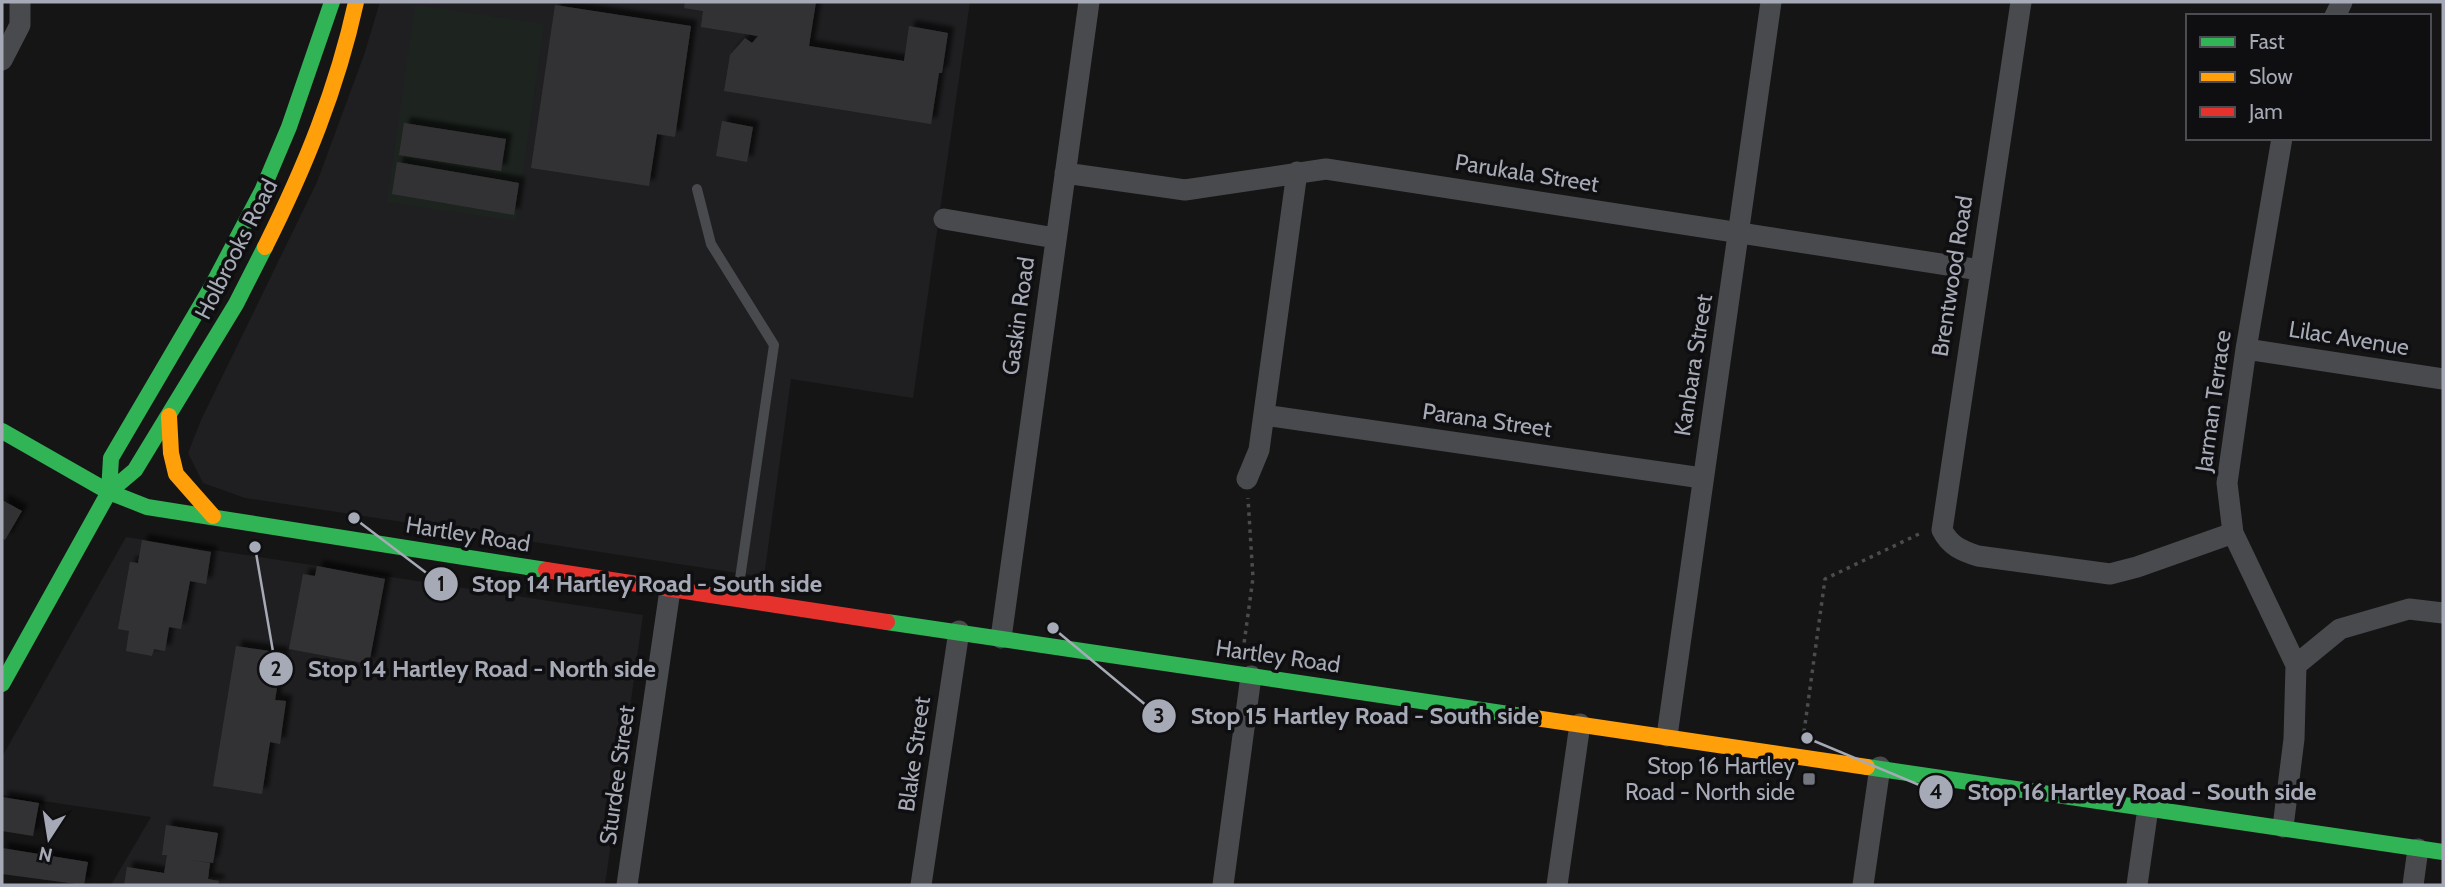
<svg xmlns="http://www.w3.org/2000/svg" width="2445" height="887" font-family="Cabin,sans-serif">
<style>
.built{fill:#1f1f21}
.green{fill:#1d241f}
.building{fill:#333334;filter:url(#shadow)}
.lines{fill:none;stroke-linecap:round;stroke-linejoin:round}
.path{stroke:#4b4c50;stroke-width:3.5;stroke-dasharray:3.5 5;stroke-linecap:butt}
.lane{stroke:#494a4e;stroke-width:10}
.street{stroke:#494a4e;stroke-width:21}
.fast{stroke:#30b455;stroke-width:16}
.slow{stroke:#ff9f0a;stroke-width:16}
.jam{stroke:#e5322d;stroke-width:16}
.poi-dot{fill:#73767e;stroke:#0f0f11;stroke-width:2.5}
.labels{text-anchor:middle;stroke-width:7;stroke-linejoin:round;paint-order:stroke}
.street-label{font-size:23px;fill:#a6aab6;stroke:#0f0f11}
.poi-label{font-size:23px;fill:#a6aab6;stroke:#0f0f11;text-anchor:end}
.leader{fill:none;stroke:#a6aab6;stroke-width:2.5}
.callout-dot{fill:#a6aab6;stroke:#0f0f11;stroke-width:2.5}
.mark-label{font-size:21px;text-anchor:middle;font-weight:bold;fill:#111}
.callout-label{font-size:24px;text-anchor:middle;font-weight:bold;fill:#a6aab6;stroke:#0f0f11;stroke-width:7;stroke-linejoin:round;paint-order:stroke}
</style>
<defs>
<filter id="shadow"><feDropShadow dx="6" dy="-6" stdDeviation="2" flood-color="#0009"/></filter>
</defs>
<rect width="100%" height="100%" fill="#151515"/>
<path class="built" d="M380,2H970L913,398L791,379L764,577L245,498L203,483L188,453L201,420L317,182L364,55Z
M126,537L643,615L605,885H111L151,817L2,795V757Z"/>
<path class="green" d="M415,5L544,24L516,221L387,202Z"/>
<path class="building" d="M685,2H816L809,46L904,61L909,26L948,33L942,73H939L931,124L724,91L730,55L745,38L752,43L758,36L701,27L703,11L684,8Z
M555,5L691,26L675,137L657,134L649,186L531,168Z
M722,121L753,127L747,162L716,156Z
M404,123L506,139L501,171L399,155Z
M397,162L519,183L514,215L392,194Z
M2,500L22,511L5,540L2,538Z
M142,540L211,552L206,584L190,581L181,629L169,627L165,651L154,649L152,656L126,651L129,631L118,629L130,562L138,563Z
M317,566L385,579L369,664L289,649L303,574L315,576Z
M236,646L283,653L275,700L286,701L280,744L270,742L262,794L213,786Z
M2,797L39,803L33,836L2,831Z
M166,825L218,833L213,863L185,859L210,863L208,879L219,881L218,885H124L127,867L164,873L167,855H162Z
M2,848L88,862L84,885L2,874Z"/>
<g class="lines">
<path class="path" d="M1243,651L1253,578L1248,498
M1804,732L1825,579L1921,533"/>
<path class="lane" d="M697,189L711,244L774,345L737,599"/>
<path class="street" d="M2021,2L1942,530C1950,546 1962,551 1978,556L2110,574L2137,567L2233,533
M2335,16L2342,2
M2,60L20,25V2
M2282,138L2246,349L2227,483L2233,533L2296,665L2294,739L2283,827
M1065,173L1185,190L1326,169L1980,270
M944,219L1055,238
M2246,349L2443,379
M1264,415L1702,478
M1247,479L1259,450L1297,172
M1001,638L1089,2
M2296,665L2340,629L2409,609L2443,613
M1667,736L1771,2
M627,885L670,590
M921,885L959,631
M1223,885L1251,676
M1557,885L1580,724
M1863,885L1880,767
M2137,885L2148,808
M2413,885L2418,849"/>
<path class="fast" d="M2,431L109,492L147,507L546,570
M109,492L111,458L212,286L262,191L289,127L332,2
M887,622L1522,716
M2,684L109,492L135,470L236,304L265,247
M1867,767L2443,852"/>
<path class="slow" d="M265,247C305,167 337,89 356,2
M169,416L171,453L176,474L213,516
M1522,716L1867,767"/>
<path class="jam" d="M546,570L887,622"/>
</g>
<rect class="poi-dot" x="1802" y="772" width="14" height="14" rx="3.5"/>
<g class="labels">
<g class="street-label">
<text transform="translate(1527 173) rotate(9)" y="8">Parukala Street</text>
<text transform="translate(236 249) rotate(-63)" y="8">Holbrooks Road</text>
<text transform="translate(1952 276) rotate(-81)" y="8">Brentwood Road</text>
<text transform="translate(1018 316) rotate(-82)" y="8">Gaskin Road</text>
<text transform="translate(2349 338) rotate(9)" y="8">Lilac Avenue</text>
<text transform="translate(1693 365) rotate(-81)" y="8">Kanbara Street</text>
<text transform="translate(2213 401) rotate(-82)" y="8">Jarman Terrace</text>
<text transform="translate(1487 420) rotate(8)" y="8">Parana Street</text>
<text transform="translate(468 534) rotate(9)" y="8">Hartley Road</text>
<text transform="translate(1278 656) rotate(8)" y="8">Hartley Road</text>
<text transform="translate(914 754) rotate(-82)" y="8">Blake Street</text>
<text transform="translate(617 775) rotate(-82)" y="8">Sturdee Street</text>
</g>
<g class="poi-label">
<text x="1795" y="774">Stop 16 Hartley<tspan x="1795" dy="26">Road - North side</tspan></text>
</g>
</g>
<path class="leader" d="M354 518L441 584M255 547L276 669M1053 628L1159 716M1807 738L1936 792"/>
<g class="callout-dot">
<circle cx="354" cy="518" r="7"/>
<circle cx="255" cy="547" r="7"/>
<circle cx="1053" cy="628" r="7"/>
<circle cx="1807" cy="738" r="7"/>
<circle cx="441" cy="584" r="18"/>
<circle cx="276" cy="669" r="18"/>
<circle cx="1159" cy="716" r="18"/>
<circle cx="1936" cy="792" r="18"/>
</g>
<g class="mark-label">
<text x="441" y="591">1</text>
<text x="276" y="676">2</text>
<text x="1159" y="723">3</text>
<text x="1936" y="799">4</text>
</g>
<g class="callout-label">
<text x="647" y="592">Stop 14 Hartley Road - South side</text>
<text x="482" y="677">Stop 14 Hartley Road - North side</text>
<text x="1365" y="724">Stop 15 Hartley Road - South side</text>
<text x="2142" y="800">Stop 16 Hartley Road - South side</text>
</g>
<rect width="2445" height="887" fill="none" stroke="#a6aab6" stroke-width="7"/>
<rect x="2186" y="14" width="245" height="126" fill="#0f0f11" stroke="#4b4d53" stroke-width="2"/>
<rect x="2200" y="37" width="35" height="10" fill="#30b455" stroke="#4b4d53" stroke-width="2"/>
<text x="2249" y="49" font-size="21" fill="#a6aab6">Fast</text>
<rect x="2200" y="72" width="35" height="10" fill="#ff9f0a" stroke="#4b4d53" stroke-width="2"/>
<text x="2249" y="84" font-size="21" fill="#a6aab6">Slow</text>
<rect x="2200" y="107" width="35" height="10" fill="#e5322d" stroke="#4b4d53" stroke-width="2"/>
<text x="2249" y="119" font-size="21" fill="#a6aab6">Jam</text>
<g transform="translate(49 838) rotate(192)" stroke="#0f0f11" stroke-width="5" paint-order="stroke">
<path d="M0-5L12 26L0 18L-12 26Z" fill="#a6aab6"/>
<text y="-10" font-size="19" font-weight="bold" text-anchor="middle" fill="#a6aab6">N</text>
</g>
</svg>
